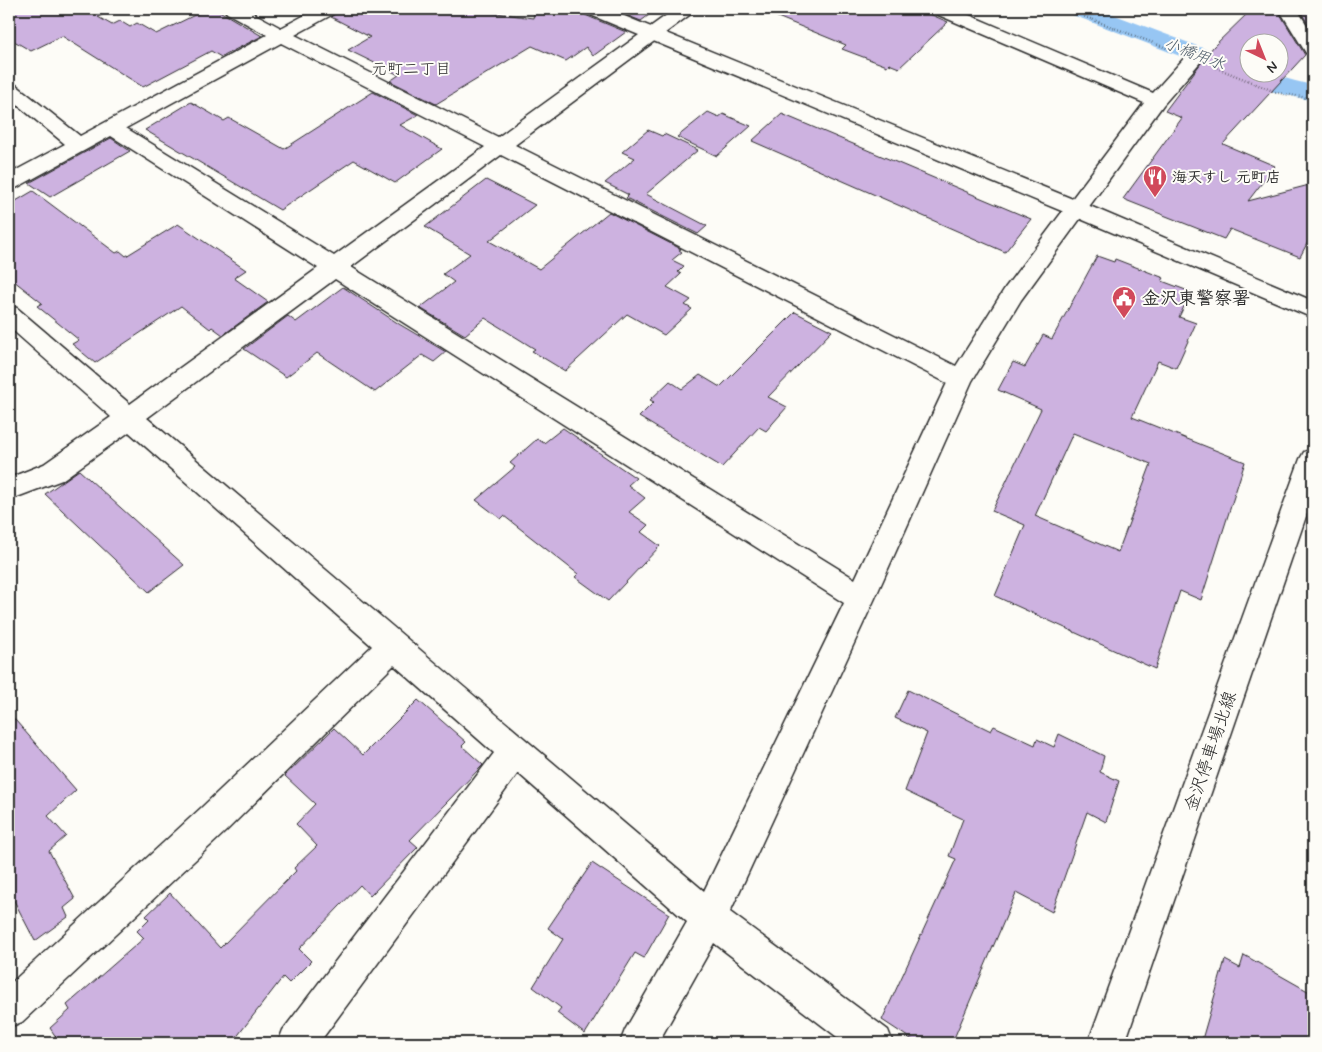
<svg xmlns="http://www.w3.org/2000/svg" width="1322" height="1052" font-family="Mynerve,'Klee One',sans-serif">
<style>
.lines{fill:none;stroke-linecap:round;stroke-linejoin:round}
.canal{fill:#97c6f3;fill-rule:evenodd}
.building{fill:#cdb2e0;stroke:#2b2b2b;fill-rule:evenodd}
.street-casing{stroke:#2b2b2b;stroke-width:3}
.secondary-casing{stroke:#2b2b2b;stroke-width:3}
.path{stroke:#2b2b2b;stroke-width:2.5;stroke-dasharray:0.5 2.5;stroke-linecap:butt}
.street{fill:#fdfcf7;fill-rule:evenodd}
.secondary{fill:#fdfcf7;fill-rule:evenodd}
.labels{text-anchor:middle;stroke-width:4;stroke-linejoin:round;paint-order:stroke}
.far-poi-label{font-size:15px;font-weight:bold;fill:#2b2b2b;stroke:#fdfcf7;text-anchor:start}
.far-water-label{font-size:16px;font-style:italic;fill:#4b5a67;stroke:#fdfcf7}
.far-neighbourhood-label{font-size:16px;fill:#2b2b2b;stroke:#fdfcf7}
.poi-label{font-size:18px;font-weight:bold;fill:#2b2b2b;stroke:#fdfcf7;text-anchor:start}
.street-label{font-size:18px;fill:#2b2b2b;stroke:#fdfcf7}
</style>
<rect width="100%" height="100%" fill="#fdfcf7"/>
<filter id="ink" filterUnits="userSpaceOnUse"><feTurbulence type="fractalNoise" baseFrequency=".02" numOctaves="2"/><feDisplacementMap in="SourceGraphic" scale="10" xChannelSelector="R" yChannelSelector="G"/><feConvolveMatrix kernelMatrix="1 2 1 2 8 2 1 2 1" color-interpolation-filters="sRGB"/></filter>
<g filter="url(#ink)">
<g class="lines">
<path class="canal" d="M1066,9H1099L1250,66V72C1272,72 1291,81 1313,85V101L1274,92L1070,14Z"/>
</g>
<path class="building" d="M9,9H114L98,17L112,25L120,21L130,27L137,23L156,34L207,9H216L262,36L221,57L211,51L143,87L62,36L31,51L9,38Z
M340,9H467L533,18L535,9H581L585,15L626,32L593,56L586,47L566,61L532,46L436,104L390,81L399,75L348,50L370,37L331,17Z
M611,9H657L641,21Z
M758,9H918L948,22L899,68L889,64L887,66L842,49L846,45Z
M1252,9H1277L1305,55L1223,144L1275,166L1248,201L1313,184V232L1300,257L1230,229L1224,239L1123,199L1182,118L1165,111L1213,47ZM1250,42H1280V72H1250Z
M1299,9H1313V32Z
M373,92L418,115L400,125L442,149L395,183L354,160L280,210L145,130L191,102L224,121L229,118L284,149Z
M708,112L719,117L723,114L751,126L717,156L677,137Z
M782,114L1031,219L1005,252L752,141Z
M648,130L662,136L664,134L698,150L646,194L707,226L698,234L626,198L629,195L605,183L635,158L622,152Z
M111,138L130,151L50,197L29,183Z
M486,180L535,205L489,241L539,269L609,212L681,249L679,250L682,252L672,260L684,266L678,272L681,274L667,287L691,300L685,305L692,309L664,335L627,314L565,371L532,351L535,349L485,318L465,335L420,308L454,282L443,274L470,254L425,227Z
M33,191L116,253L120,251L126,256L178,224L246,270L234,278L268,302L223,335L212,327L210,329L181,306L95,363L72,344L79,340L37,306L42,303L9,277V205Z
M1097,256L1114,262L1115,259L1164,278L1162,281L1191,292L1179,317L1196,323L1176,368L1158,361L1132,417L1245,462L1201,600L1180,591L1155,669L995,596L1025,525L992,511L1041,409L998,390L1013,362L1025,367L1043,335L1052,339ZM1073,433L1151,464L1118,552L1035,516Z
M343,287L399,324L446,352L434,362L422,355L375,392L317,353L286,377L244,349L288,316L296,322Z
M795,312L832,331L768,397L787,407L766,431L759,427L722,467L639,417L654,402L650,400L670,381L682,389L700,375L720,387Z
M563,428L636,478L628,485L645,498L629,512L648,525L641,532L660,546L608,601L575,577L578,574L504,516L501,519L476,500L515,467L510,463L537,439L544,443Z
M79,470L184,565L149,592L45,494Z
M908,690L991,731L994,726L1035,745L1037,739L1054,747L1059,734L1104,756L1100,772L1119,781L1106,822L1087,812L1052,912L1016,893L952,1043H917L882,1020L956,859L949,856L963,819L905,791L927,733L895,718Z
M418,700L466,742L462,746L483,765L410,840L418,847L370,896L360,885L299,949L311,961L289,983L283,977L232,1043H60L50,1028L70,1010L67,1005L144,938L137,931L149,919L146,916L170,893L220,948L296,871L294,868L317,846L296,824L315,804L285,776L334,728L363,755Z
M9,713L76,790L48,816L66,836L49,851L75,899L64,908L68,917L35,941L9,891Z
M592,863L669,914L644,958L635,953L585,1034L557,1013L561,1008L533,987L563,939L548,928Z
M1244,955L1313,994V1043H1201L1225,960L1240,968Z"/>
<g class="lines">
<g class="street-casing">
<path id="street" d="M224,9H246L281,28L316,9H338L335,13L295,35L498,137L675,9H695L692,13L515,145L956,366L1005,288L1144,103L934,13L931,9H955L1153,93L1187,55L1194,53L1201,55L1203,59L1163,105L1021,300L972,381L875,598L730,912L888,1030L893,1043H845L714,943L658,1043H620L625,1030L687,922L518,773L319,1043H278L283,1030L494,753L394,665L225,832L22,1022L9,1027V985L201,808L372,646L129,432L62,480L9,500V478L44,464L111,417L9,327V306L17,308L130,404L318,268L111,136L16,188L9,190V174L65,144L9,98V83L16,85L80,136L267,35L227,13ZM281,43L485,147L334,256L126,128ZM501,155L947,383L855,579L351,267ZM335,279L844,603L704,891L147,418Z
M1279,9H1297L1313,35V55L1306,53Z"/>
</g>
<g class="secondary-casing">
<path id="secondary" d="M583,9H607L1085,204L1313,301V318L1069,214L586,13Z
M1313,449V496L1125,1043H1088L1300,459L1304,452Z"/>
</g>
<path class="path" d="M1065,9L1169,49
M1217,68L1278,93L1313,99"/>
<use href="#street" class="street"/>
<use href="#secondary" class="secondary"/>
</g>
</g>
<defs>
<g id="restaurant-pin" transform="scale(1.25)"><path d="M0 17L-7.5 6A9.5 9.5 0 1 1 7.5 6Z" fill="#d1495b" stroke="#fdfcf7"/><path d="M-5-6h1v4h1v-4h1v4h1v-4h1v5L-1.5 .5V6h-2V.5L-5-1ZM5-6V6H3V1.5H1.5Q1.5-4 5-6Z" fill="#fff"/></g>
<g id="civic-pin" transform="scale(1.25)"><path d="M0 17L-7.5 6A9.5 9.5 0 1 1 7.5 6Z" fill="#d1495b" stroke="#fdfcf7"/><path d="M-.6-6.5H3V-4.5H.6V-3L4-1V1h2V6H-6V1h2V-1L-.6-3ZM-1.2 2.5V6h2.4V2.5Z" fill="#fff"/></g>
</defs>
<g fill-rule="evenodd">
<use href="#restaurant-pin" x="1155" y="177"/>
<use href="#civic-pin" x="1124" y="298"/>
</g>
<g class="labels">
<g class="far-poi-label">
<text x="1172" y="182">海天すし 元町店</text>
</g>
<g class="far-water-label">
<text transform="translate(1195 53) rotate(21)" y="6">小橋用水</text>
</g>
<g class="far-neighbourhood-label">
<text x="411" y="74">元町二丁目</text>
</g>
<g class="poi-label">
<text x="1142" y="304">金沢東警察署</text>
</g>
<g class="street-label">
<text transform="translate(1210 751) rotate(-71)" y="6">金沢停車場北線</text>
</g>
</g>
<rect width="1322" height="1052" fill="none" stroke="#fdfcf7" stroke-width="30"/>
<rect x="15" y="15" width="1292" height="1022" fill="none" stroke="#2b2b2b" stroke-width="2" filter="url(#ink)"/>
<g transform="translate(1264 58) rotate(137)"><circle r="24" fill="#fdfcf7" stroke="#a9a8a5"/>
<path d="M0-4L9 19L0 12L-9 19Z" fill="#d1495b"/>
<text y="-8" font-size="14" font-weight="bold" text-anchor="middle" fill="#2b2b2b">N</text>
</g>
</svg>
